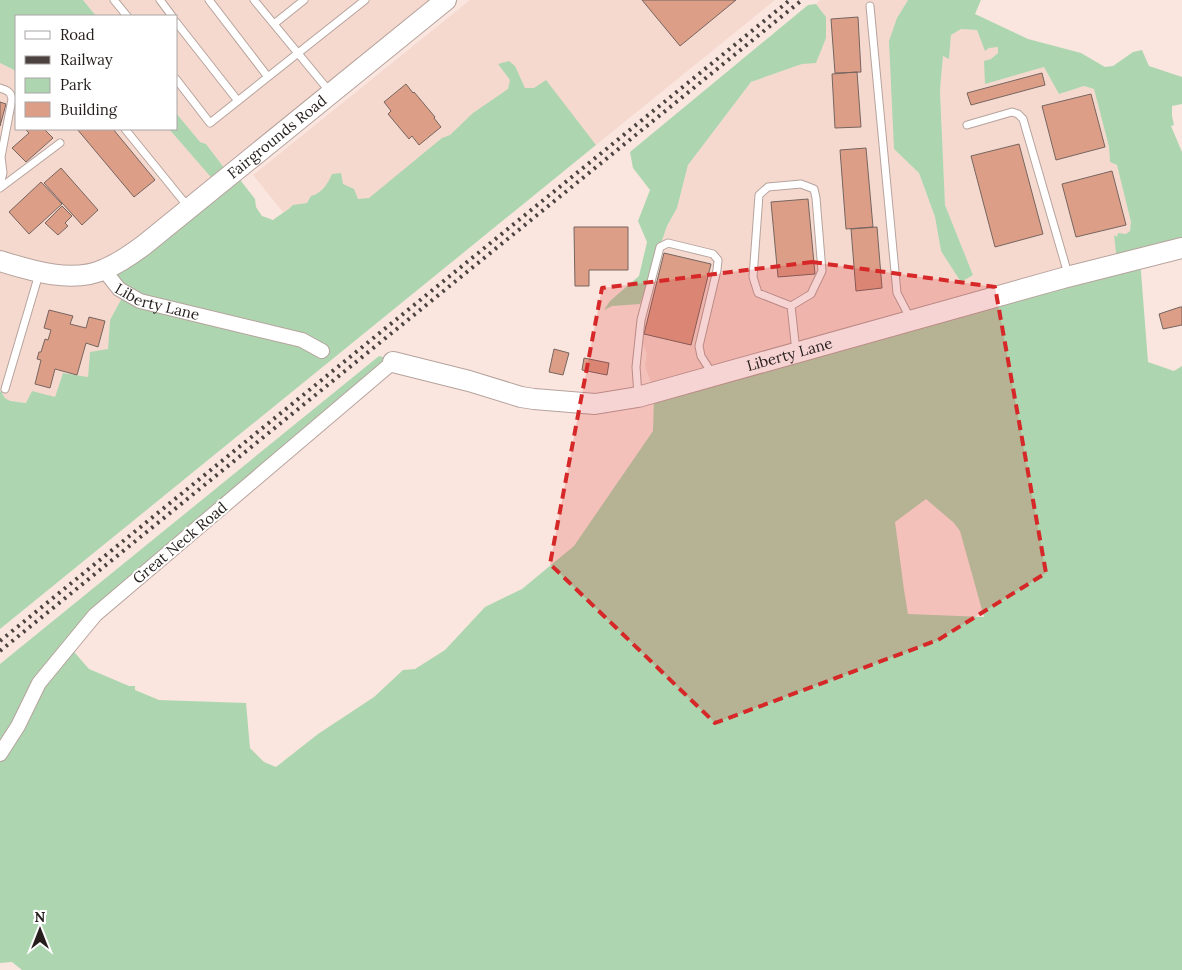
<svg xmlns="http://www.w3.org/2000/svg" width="1182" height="970" font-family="Lora,serif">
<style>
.built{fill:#f5d9cf}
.green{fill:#add6b0;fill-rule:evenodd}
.building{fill:#dd9e88;stroke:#76655f}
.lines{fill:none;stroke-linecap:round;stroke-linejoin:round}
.lane-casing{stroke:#b6a39d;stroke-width:9}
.street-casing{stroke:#b6a39d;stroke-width:16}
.secondary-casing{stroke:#b6a39d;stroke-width:22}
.lane{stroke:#fff;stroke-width:7}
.street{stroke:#fff;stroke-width:14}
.secondary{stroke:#fff;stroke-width:20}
.rail{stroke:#4c4340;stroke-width:4;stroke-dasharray:2.5 5;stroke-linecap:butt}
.marked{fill:#d62828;fill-opacity:0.2;stroke:#d62828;stroke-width:4;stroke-dasharray:10 6;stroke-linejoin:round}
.labels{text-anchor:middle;stroke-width:4;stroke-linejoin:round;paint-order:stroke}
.street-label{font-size:15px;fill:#251e1c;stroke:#fff}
</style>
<rect width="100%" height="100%" fill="#fae6df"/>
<path class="built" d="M83,0H445L228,173L206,144L200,143L176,113V16H96Z
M470,0H775L596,145L593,141L312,248L253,175Z
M820,0H908L897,18L894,149L919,173L935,217L941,251L973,275L945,205L940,90L943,56L949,58L951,34L961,29L977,30L989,47H999L998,53L991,59L985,84L1044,67L1059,94L1084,86L1094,89L1109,147L1110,162L1117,165L1131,222L1130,231L1126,234L1118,261L654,391L645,366L647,354L641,339L640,304L667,226L677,208L688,165L751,82L802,64L823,13L816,4Z
M0,63L16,71V129H169L217,183L124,294L110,320L108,350L90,352L88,377L63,373L55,397L26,403L6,400L3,397L2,392L0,391Z"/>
<path class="green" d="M0,0H83L96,16H16V71L0,63Z
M908,0H981L975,14L1028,39L1081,53L1105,67L1113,66L1133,52L1142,50L1149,66L1182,77V104L1172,106V116L1174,125L1171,126L1182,152V247L1140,259L1148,362L1174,371L1182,366V970H22L12,962L0,963V664L379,356L387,358L386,365L68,645L89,669L129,686H135V690L159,700L246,703L250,748L264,762L276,767L318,734L374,697L403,670L415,669L445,650L485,607L522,589L574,546L653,431L654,398L1117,262L1114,235L1117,237L1118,233L1126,234L1130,231L1131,222L1117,165L1110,162L1109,147L1094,89L1084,86L1059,94L1044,67L985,84L984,61L991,59L998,53V47L989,48L985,51L977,30L961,29L951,35L949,59L943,56L940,90L945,205L973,275L961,282L941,251L935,217L919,173L894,149L889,41L897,18ZM926,499L954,523L960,531L984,617L908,614L904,590L895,522Z
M816,4L826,17V38L816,63L802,64L751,82L688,165L677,208L667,226L640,304L612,306L604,310L610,301L639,276L647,242L638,221L650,190L633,168L630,152L808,5Z
M509,61L515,66L525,88H534L546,80L596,145L0,629V391L2,392C4,403 16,401 26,403L32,391L55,397L63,373L88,377L90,352L108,349L110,320L124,294L107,274L216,183L169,129H176V113L200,142L206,144L228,173L234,172L255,199L256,207L262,216L273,220C280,214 288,211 293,205L307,203L311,196C322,193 327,185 332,174L341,173L343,184L354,189L358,199L369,198L442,138L450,135L473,113L508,89L510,80L498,64Z"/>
<path class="building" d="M642,0H736L680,46Z
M858,17L861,72L835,73L831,19Z
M857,72L861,127L835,128L832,74Z
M1042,73L1045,85L971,105L967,93Z
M406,84L413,93L414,92L435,117L434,118L441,127L419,145L412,136L409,139L388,114L391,111L384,102Z
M1091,94L1105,147L1056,160L1042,106Z
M0,102L6,104L0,126Z
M25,129H44L53,138L26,162L12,148L29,133Z
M77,129H113L155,180L134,197Z
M1019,144L1043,234L995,247L971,156Z
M866,148L873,227L846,229L840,150Z
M61,168L98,210L82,225L44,183Z
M1112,171L1126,225L1076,237L1062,184Z
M41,182L62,204L29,234L9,212Z
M808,199L815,274L778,277L771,202Z
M62,206L72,216L65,223L68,226L58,235L45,223Z
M574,227H628V270H589V286H575Z
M877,227L882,288L856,291L851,229Z
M664,253L711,264L691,345L644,334Z
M1180,307H1182V325L1163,329L1159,314Z
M49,310L73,316L70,324L86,328L89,317L105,321L98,347L86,343L77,375L55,369L50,388L35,384L41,360L37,359L39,352H41L45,339L48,340L51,330L44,328Z
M554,349L569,353L563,375L549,372Z
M584,358L609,363L607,375L582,370Z"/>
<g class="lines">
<g class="lane-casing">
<path id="lane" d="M114,0L127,16
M160,0L172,16
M209,0L268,77
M254,0L330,92
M870,6L897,293L910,318
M176,22L238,101
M274,24L304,0
M176,79L210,123L365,0
M0,88C7,90 11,92 12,99L1,157L3,173L0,184
M967,125L1012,112L1018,114L1023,119L1068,274
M125,129L189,208
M0,188L60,143
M791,306L811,294L822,271L816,198L814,189L801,184L768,187L759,195L753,277L758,293L791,306L796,351
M5,389L39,274
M638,395L636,367L641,320L660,247L668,243L713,254L718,260L717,270L699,346L701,356L713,375"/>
</g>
<g class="street-casing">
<g id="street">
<path id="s1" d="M104,270L119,289L140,301L302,340L322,351"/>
<path d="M0,754L18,726L39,683L95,615L393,362"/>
</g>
</g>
<g class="secondary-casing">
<g id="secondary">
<path id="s2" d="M0,261C32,271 73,284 105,269C119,263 132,254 144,245L446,0"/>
<path id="s3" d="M393,362L469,381L521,397L534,399L595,404L638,397L1063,278L1182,248"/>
</g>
</g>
<use href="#lane" class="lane"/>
<use href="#street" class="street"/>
<use href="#secondary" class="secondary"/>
<path class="rail" d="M0,641L790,0
M0,651L802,0"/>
</g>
<path class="marked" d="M812,262L995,287L1046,573L938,640L715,723L550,564L602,288Z"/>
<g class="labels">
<g class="street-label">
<text dy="5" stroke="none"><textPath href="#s2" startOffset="325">Fairgrounds Road</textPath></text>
<text dy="5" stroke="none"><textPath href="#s1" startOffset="65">Liberty Lane</textPath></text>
<text dy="5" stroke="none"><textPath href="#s3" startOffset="408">Liberty Lane</textPath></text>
<text transform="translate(180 543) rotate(-40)" y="5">Great Neck Road</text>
</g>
</g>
<rect x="15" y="15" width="162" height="115" fill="#ffffff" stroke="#a8a5a4"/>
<rect x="25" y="31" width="25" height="8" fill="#ffffff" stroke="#a8a5a4"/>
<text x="60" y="40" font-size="15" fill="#251e1c">Road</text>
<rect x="25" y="56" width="25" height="8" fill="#4c4340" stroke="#a8a5a4"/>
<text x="60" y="65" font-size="15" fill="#251e1c">Railway</text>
<rect x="25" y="78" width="25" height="15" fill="#add6b0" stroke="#a8a5a4"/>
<text x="60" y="90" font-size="15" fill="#251e1c">Park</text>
<rect x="25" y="102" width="25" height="15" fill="#dd9e88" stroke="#a8a5a4"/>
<text x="60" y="115" font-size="15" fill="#251e1c">Building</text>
<g transform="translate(40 930)" stroke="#ffffff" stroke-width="4" paint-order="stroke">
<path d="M0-4L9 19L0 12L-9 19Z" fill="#251e1c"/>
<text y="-8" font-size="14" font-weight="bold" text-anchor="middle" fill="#251e1c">N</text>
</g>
</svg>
